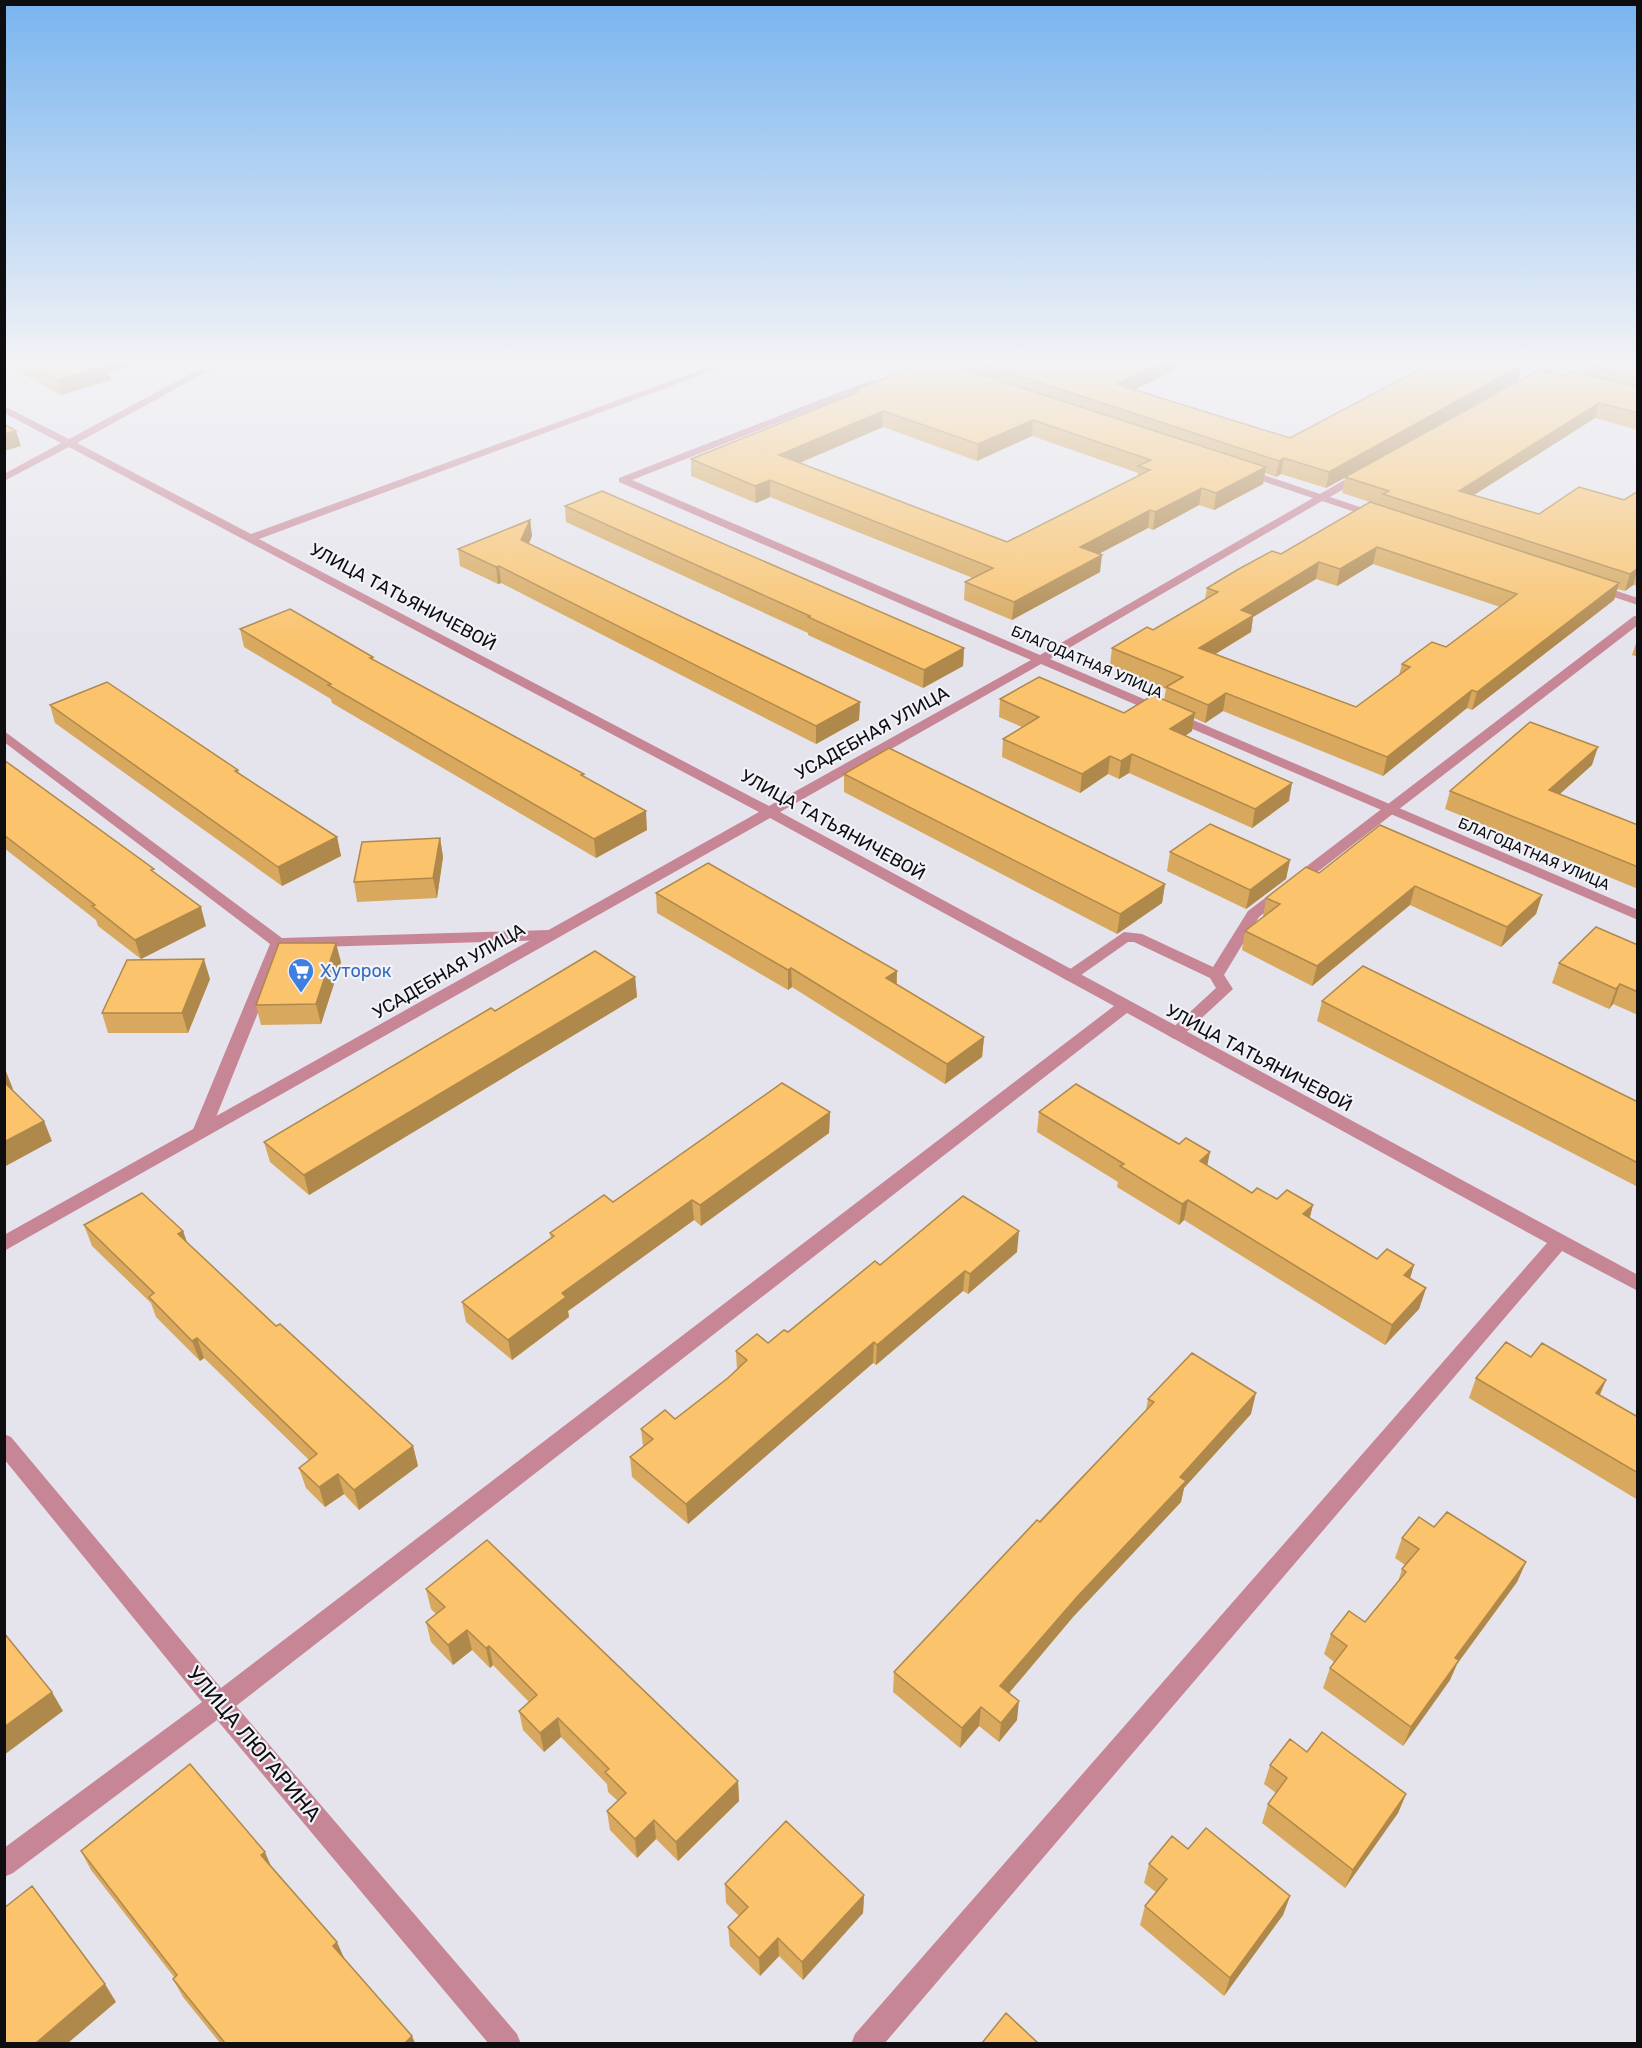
<svg xmlns="http://www.w3.org/2000/svg" width="1642" height="2048" font-family="Rubik,sans-serif">
<style>
.lines{fill:none;stroke-linecap:round;stroke-linejoin:round}
.service{fill:#c78695;fill-rule:evenodd}
.minor{fill:#c78695;fill-rule:evenodd}
.wall{fill:#d7a85d;fill-rule:evenodd}
.shaded-wall{fill:#af884c}
.building{fill:#fac36c;stroke:#af884c;stroke-width:1.5;fill-rule:evenodd}
.labels{text-anchor:middle;stroke-width:4.5;stroke-linejoin:round;paint-order:stroke}
.far-street-label{font-size:15px;fill:#0e0e10;stroke:#f2f2f9}
.street-label{font-size:18px;fill:#0e0e10;stroke:#f2f2f9}
.shop-label{font-size:18px;fill:#366cbe;stroke:#f2f2f9;text-anchor:start}
.near-street-label{font-size:21px;fill:#0e0e10;stroke:#f2f2f9}
</style>
<rect width="100%" height="100%" fill="#e5e4ec"/>
<g class="lines">
<path class="service" d="M1634,616H1638V625L1259,917L1224,975L1233,989L1180,1038L1174,1039L1166,1034L1216,988L1210,978L1134,942H1128L1074,980L1068,981L1060,976L1124,932L1142,934L1213,967L1248,911Z
M4,731L282,938L548,930L556,935L548,940L284,948L210,1132L207,1136H195L192,1132L270,944L4,742Z"/>
<path class="minor" d="M220,358H232L77,443L251,534L733,358H747L259,539L769,806L1031,660L619,482V478L871,380H877V384L632,480L1040,655L1313,498L1238,473V469H1246L1320,494L1360,471H1368V475L1330,497L1381,514V518H1373L1322,501L1050,659L1638,910V920L1041,664L780,812L1638,1275V1291L1562,1251L884,2044H851L855,2034L1547,1243L1127,1013L236,1706L517,2034L521,2044H489L217,1720L13,1873L4,1877V1848L202,1702L4,1459V1434L11,1437L221,1688L1114,1006L770,818L4,1251V1235L759,812L69,447L4,481V474L61,443L4,413V406L69,439Z
M896,358H910L944,371L936,373Z
M1562,358H1573L1531,384L1523,382Z
M1596,584L1638,598V605L1592,590V586Z"/>
</g>
<path class="wall" d="M4,358H159L109,373L111,380L61,395L4,364Z
M950,358H1189L1188,364L1134,389L1290,438L1518,380L1392,451L1563,376L1581,373L1584,364L1638,358V430L1595,418L1474,495L1539,514L1624,500L1638,491V586L1633,585L1625,591L1617,589L1614,600L1472,710L1467,708L1383,776L1223,711L1205,723L1194,718L1192,731L1185,736L1289,801L1252,828L1129,773L1119,779L1108,774L1080,793L1002,757L1003,739L1022,727L999,717L1000,699L1124,713L1164,700L1166,689L1110,665L1112,648L1153,630L1205,599L1207,588L1281,554L1370,502L1342,493L1345,478L1326,488L1281,474L1276,477L1265,473L1263,484L1214,510L1199,505L1153,530L1148,528L1099,554L1100,572L1012,620L964,600L965,582L973,578L770,497L756,503L691,476V459L853,395V391L950,364ZM883,427L977,461L1032,436L1138,473L1137,477L1007,542L800,463ZM1373,564L1500,607L1446,647L1402,664L1399,675L1356,707L1215,654L1251,632L1253,617L1316,579L1337,586Z
M565,506L964,648L963,666L923,688L808,635V633L566,522Z
M530,520L532,536L529,544L860,702L859,720L816,744L501,583L498,584L460,566L458,549Z
M240,629L373,657V660L584,777L647,830L596,858L332,703L331,699L244,647Z
M1638,638V657L1632,655Z
M50,705L238,770L239,774L337,837L341,856L282,886L55,723Z
M4,760L156,874L206,926L141,959L98,926L96,920L4,848Z
M1592,765L1560,794L1638,825V889L1445,809L1450,791Z
M844,774L1165,884L1162,903L1117,934L844,792Z
M440,838L443,857L437,898L357,902L354,882Z
M1170,852L1290,860L1286,879L1246,909L1167,871Z
M1319,873L1542,895L1536,914L1501,947L1410,905L1312,986L1242,950L1245,931L1263,917L1266,898Z
M656,893L897,971V984L984,1037L982,1057L945,1084L792,987L788,990L657,913Z
M1638,945V1015L1613,1004L1609,1009L1552,983L1559,963Z
M341,962L321,1024L261,1025L256,1005Z
M635,977L637,997L309,1195L270,1162L264,1142L495,1011Z
M210,979L188,1033H108L102,1013Z
M1322,1001L1638,1102V1187L1317,1021Z
M830,1112L829,1133L701,1226L694,1220L568,1311L569,1317L512,1360L466,1322L462,1302L551,1238L550,1233L613,1202Z
M1039,1112L1208,1166L1252,1193L1277,1199L1313,1205L1309,1218L1377,1259L1414,1265L1410,1278L1426,1288L1419,1309L1385,1345L1184,1220L1179,1225L1117,1187L1118,1182L1037,1132Z
M84,1225L183,1231L187,1242L276,1326L413,1446L418,1466L359,1510L344,1494L325,1507L306,1488L299,1468L309,1460L204,1358L200,1361L156,1317L151,1303L92,1246Z
M1017,1252L968,1294L963,1291L876,1365L873,1363L688,1524L632,1477L630,1457L643,1446L641,1429L675,1419L737,1370L736,1351L768,1343L788,1332L880,1265Z
M1531,1357L1606,1380L1600,1395L1638,1417V1500L1469,1398L1476,1378Z
M1148,1399L1251,1414L1184,1488L1181,1502L1073,1617L1009,1693L1017,1720L999,1742L979,1726L960,1748L893,1692L894,1672L1146,1410Z
M1434,1527L1526,1562L1517,1582L1457,1664L1450,1680L1403,1746L1323,1688L1330,1668L1334,1662L1324,1654L1331,1634L1365,1622L1398,1582L1402,1569L1405,1565L1395,1558L1402,1538Z
M426,1589L738,1781L739,1801L678,1861L656,1839L637,1858L610,1830L607,1811L618,1801L608,1792L607,1784L561,1737L544,1752L523,1730L519,1711L529,1702L493,1665L490,1668L472,1650L453,1665L431,1642L426,1622L436,1614L431,1609Z
M1307,1752L1406,1794L1398,1813L1345,1888L1262,1823L1268,1804L1276,1793L1264,1784L1270,1765Z
M1188,1849L1290,1896L1283,1915L1224,1996L1140,1925L1145,1906L1156,1892L1144,1883L1149,1864Z
M81,1851L272,1868L344,1958L415,2043H220L183,1997L173,1979L174,1977L91,1870Z
M725,1884L864,1895L863,1913L803,1980L779,1956L760,1976L730,1946L728,1927L739,1916L726,1903Z"/>
<path class="shaded-wall" d="M103,358H159L109,373L111,380L61,395L57,380L96,360Z
M1171,358H1189L1188,364L1115,399L1116,384Z
M1522,365L1518,380L1326,488L1329,472Z
M1599,403L1595,418L1455,507L1459,491Z
M883,411V427L780,471L779,455Z
M1033,420L1032,436L977,461L978,444Z
M16,431L21,446L4,451V434Z
M1284,458L1281,474L1276,477L1279,461Z
M1266,467L1263,484L1214,510L1216,493Z
M770,480V497L756,503L755,486Z
M1202,488L1199,505L1153,530L1155,512Z
M1150,510L1148,528L1079,564L1080,547Z
M530,520L532,536L523,556L521,540Z
M1377,547L1373,564L1337,586L1340,569Z
M1102,555L1100,572L1012,620L1014,602Z
M1319,562L1316,579L1253,617L1251,632L1196,666L1199,648L1241,610Z
M499,566L501,583L498,584L496,567Z
M1638,568L1633,585L1625,591L1630,574Z
M1619,583L1614,600L1472,710L1477,692Z
M964,648L963,666L923,688L924,670Z
M1472,690L1467,708L1383,776L1387,757Z
M1226,693L1223,711L1205,723L1208,705Z
M860,702L859,720L816,744V726Z
M1195,713L1192,731L1167,748L1170,729Z
M1598,747L1592,765L1543,809L1549,790Z
M1132,754L1129,773L1119,779L1121,761Z
M1110,756L1108,774L1080,793L1082,774Z
M1292,783L1289,801L1252,828L1255,809Z
M646,811L647,830L596,858L594,839Z
M337,837L341,856L282,886L278,867Z
M440,838L443,857L437,898L433,878Z
M1290,860L1286,879L1246,909L1250,890Z
M1165,884L1162,903L1117,934L1120,914Z
M1415,886L1410,905L1312,986L1317,966Z
M1542,895L1536,914L1501,947L1507,927Z
M201,907L206,926L141,959L135,940Z
M336,943L341,962L321,1024L316,1004Z
M204,959L210,979L188,1033L182,1013Z
M791,968L792,987L788,990V970Z
M897,971L896,990L886,978Z
M635,977L637,997L309,1195L304,1175Z
M1620,984L1613,1004L1609,1009L1616,989Z
M984,1037L982,1057L945,1084L947,1064Z
M4,1069H5L13,1089L4,1093Z
M830,1112L829,1133L701,1226L700,1205Z
M44,1121L52,1141L4,1167V1142Z
M1210,1152L1206,1172L1200,1161Z
M692,1200L694,1220L568,1311L569,1317L512,1360L508,1340L562,1293Z
M1188,1200L1184,1220L1179,1225L1182,1204Z
M1313,1205L1308,1225L1303,1214Z
M183,1231L190,1251L178,1234Z
M1019,1231L1017,1252L968,1294L970,1274Z
M1414,1265L1408,1285L1404,1275Z
M965,1271L963,1291L876,1365L877,1345Z
M1426,1288L1419,1309L1385,1345L1392,1325Z
M197,1338L204,1358L200,1361L192,1341Z
M874,1342L873,1363L688,1524L686,1504Z
M1606,1380L1597,1400L1596,1393Z
M1256,1393L1251,1414L1184,1488L1181,1502L1073,1617L998,1706L1000,1686L1180,1477Z
M413,1446L418,1466L359,1510L354,1490Z
M338,1474L344,1494L325,1507L319,1487Z
M1526,1562L1517,1582L1457,1664L1450,1680L1403,1746L1411,1727L1455,1658Z
M467,1630L472,1650L453,1665L448,1645Z
M489,1646L493,1665L490,1668L486,1648Z
M52,1692L63,1711L4,1755V1727Z
M1019,1701L1017,1720L999,1742L1001,1723Z
M981,1707L979,1726L960,1748L962,1728Z
M558,1718L561,1737L544,1752L540,1733Z
M738,1781L739,1801L678,1861L676,1842Z
M1406,1794L1398,1813L1345,1888L1353,1870Z
M654,1820L656,1839L637,1858L635,1839Z
M265,1852L273,1871L261,1855Z
M864,1895L863,1913L803,1980L802,1962Z
M1290,1896L1283,1915L1224,1996L1230,1978Z
M778,1938L779,1956L760,1976L759,1958Z
M337,1942L345,1960L333,1946Z
M105,1984L116,2002L68,2043H36Z
M412,2036L415,2043H405Z"/>
<path class="building" d="M16,358H103L96,360L107,366L57,380Z
M966,358H1171L1116,384L1290,438L1441,358H1495L1522,365L1329,472L1284,458L1279,461Z
M1593,358H1638V378L1584,364Z
M933,359L1266,467L1216,493L1202,488L1155,512L1150,510L1080,547L1102,555L1014,602L965,582L993,568L770,480L755,486L691,459L858,392L853,391ZM883,411L978,444L1033,420L1151,460L1138,466L1150,470L1007,542L779,455Z
M1539,370L1563,376L1572,371L1638,387V413L1599,403L1459,491L1539,514L1579,487L1624,500L1638,491V568L1630,574L1383,494L1389,491L1345,477Z
M4,424L16,431L4,434Z
M602,491L964,648L924,670L808,617L810,616L565,506Z
M1370,502L1619,583L1477,692L1472,690L1387,757L1226,693L1208,705L1166,687L1183,677L1112,648L1147,627L1153,630L1218,592L1207,588L1237,570L1272,551L1281,554ZM1377,547L1517,594L1446,647L1432,642L1402,664L1410,667L1356,707L1199,648L1254,615L1241,610L1319,562L1340,569Z
M530,520L521,540L860,702L816,726L499,566L496,567L458,549Z
M290,609L373,657L370,658L584,774L581,775L646,811L594,839L328,685L331,684L240,629Z
M1039,677L1124,713L1153,695L1195,713L1170,729L1292,783L1255,809L1132,754L1121,761L1110,756L1082,774L1003,739L1039,717L1000,699Z
M107,682L238,770L235,771L337,837L278,867L50,705Z
M1530,722L1598,747L1549,790L1638,825V867L1450,791Z
M889,748L1165,884L1120,914L844,774Z
M4,760L154,869L151,870L201,907L135,940L92,906L95,905L4,835Z
M1210,824L1290,860L1250,890L1170,852Z
M1380,825L1542,895L1507,927L1415,886L1317,966L1245,931L1280,904L1266,898L1306,867L1319,873Z
M440,838L433,878L354,882L362,842Z
M708,863L897,971L886,978L984,1037L947,1064L791,968L788,970L656,893Z
M1596,927L1638,945V992L1620,984L1616,989L1559,963Z
M279,943H336L316,1004L256,1005Z
M595,951L635,977L304,1175L264,1142L491,1008L495,1011Z
M204,959L182,1013H102L127,960Z
M1363,966L1638,1102V1163L1322,1001Z
M4,1082L44,1121L4,1142Z
M782,1083L830,1112L700,1205L692,1200L562,1293L566,1297L508,1340L462,1302L554,1236L550,1233L604,1195L613,1202Z
M1076,1084L1179,1144L1186,1138L1210,1152L1200,1161L1252,1193L1257,1188L1277,1199L1287,1190L1313,1205L1303,1214L1377,1259L1387,1249L1414,1265L1404,1275L1426,1288L1392,1325L1188,1200L1182,1204L1120,1166L1124,1164L1039,1112Z
M142,1193L183,1231L178,1234L276,1326L280,1324L413,1446L354,1490L338,1474L319,1487L299,1468L317,1454L197,1338L192,1341L149,1297L154,1293L84,1225Z
M963,1196L1019,1231L970,1274L965,1271L877,1345L874,1342L686,1504L630,1457L653,1439L641,1429L665,1410L675,1419L728,1378L747,1360L736,1351L757,1334L768,1343L784,1330L788,1332L875,1261L880,1265Z
M1506,1342L1531,1357L1542,1343L1606,1380L1596,1393L1638,1417V1473L1476,1378Z
M1192,1353L1256,1393L1180,1477L1186,1481L1077,1597L1000,1686L1019,1701L1001,1723L981,1707L962,1728L894,1672L1037,1520L1040,1522L1154,1402L1148,1399Z
M1447,1512L1526,1562L1455,1658L1459,1660L1411,1727L1330,1668L1347,1646L1331,1634L1349,1611L1365,1622L1406,1572L1402,1569L1419,1549L1402,1538L1419,1517L1434,1527Z
M487,1540L738,1781L676,1842L654,1820L635,1839L607,1811L626,1793L605,1772L609,1769L558,1718L540,1733L519,1711L537,1695L489,1646L486,1648L467,1630L448,1645L426,1622L445,1607L426,1589Z
M4,1633L52,1692L4,1727Z
M1322,1732L1406,1794L1353,1870L1268,1804L1287,1778L1270,1765L1290,1739L1307,1752Z
M190,1764L265,1852L261,1855L337,1942L333,1946L412,2036L405,2043H225L173,1979L177,1975L81,1851Z
M786,1821L864,1895L802,1962L778,1938L759,1958L728,1927L748,1907L725,1884Z
M1206,1828L1290,1896L1230,1978L1145,1906L1167,1879L1149,1864L1172,1836L1188,1849Z
M32,1886L105,1984L36,2043H4V1908Z
M1006,2013L1038,2043H982Z"/>
<linearGradient id="sky" x2="0" y2="1"><stop stop-color="#78b4ef"/><stop offset="0.56" stop-color="#f3f3f6"/><stop offset="1" stop-color="#f3f3f6" stop-opacity="0"/></linearGradient>
<rect width="1642" height="645" fill="url(#sky)"/>
<defs>
<g id="supermarket-pin" transform="scale(1.35)"><path d="M0 17L-7.5 6A9.5 9.5 0 1 1 7.5 6Z" fill="#3f7fe0" stroke="#f2f2f9"/><path d="M-6-5.5h2.5l.6 2H6L4.5 2H-2.5L-4.4-4H-6ZM-1.5 3.2a1.3 1.3 0 1 0 .1 0ZM3 3.2a1.3 1.3 0 1 0 .1 0Z" fill="#fff"/></g>
</defs>
<g fill-rule="evenodd">
<use href="#supermarket-pin" x="301" y="971"/>
</g>
<g class="labels">
<g class="far-street-label">
<text transform="translate(1087 662) rotate(23)" y="5">БЛАГОДАТНАЯ УЛИЦА</text>
<text transform="translate(1534 854) rotate(23)" y="5">БЛАГОДАТНАЯ УЛИЦА</text>
</g>
<g class="street-label">
<text transform="translate(403 597) rotate(28)" y="6">УЛИЦА ТАТЬЯНИЧЕВОЙ</text>
<text transform="translate(872 733) rotate(-29)" y="6">УСАДЕБНАЯ УЛИЦА</text>
<text transform="translate(833 825) rotate(29)" y="6">УЛИЦА ТАТЬЯНИЧЕВОЙ</text>
<text transform="translate(449 971) rotate(-30)" y="6">УСАДЕБНАЯ УЛИЦА</text>
<text transform="translate(1259 1058) rotate(28)" y="6">УЛИЦА ТАТЬЯНИЧЕВОЙ</text>
</g>
<g class="shop-label">
<text x="320" y="977">Хуторок</text>
</g>
<g class="near-street-label">
<text transform="translate(254 1744) rotate(50)" y="7">УЛИЦА ЛЮГАРИНА</text>
</g>
</g>
<rect width="1642" height="2048" fill="none" stroke="#0e0e10" stroke-width="12"/>
</svg>
